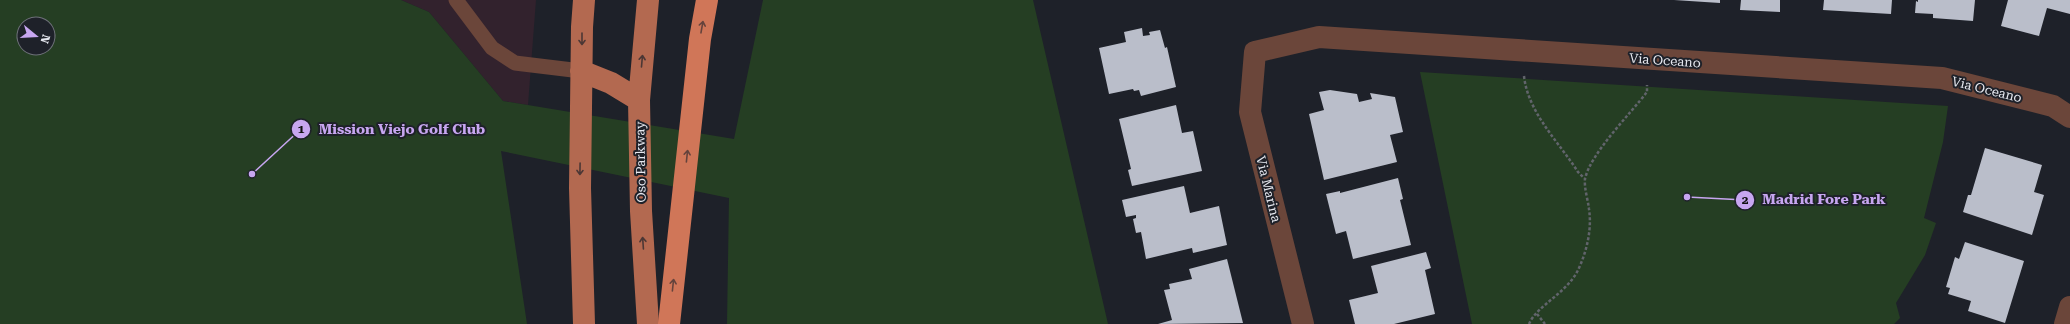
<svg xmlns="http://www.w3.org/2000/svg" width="2070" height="324" font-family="'Roboto Serif',serif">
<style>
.commercial{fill:#32222d}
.green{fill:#253e23;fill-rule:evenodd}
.building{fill:#babeca}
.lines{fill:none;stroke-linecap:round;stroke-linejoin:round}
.path{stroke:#61646b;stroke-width:2.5;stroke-dasharray:3 2;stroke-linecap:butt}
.lane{stroke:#6b463a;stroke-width:15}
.street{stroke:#6b463a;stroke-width:22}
.primary{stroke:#b36950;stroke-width:22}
.highway{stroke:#d07658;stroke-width:22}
.oneway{stroke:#65433c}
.oneway2{stroke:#4b3735}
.labels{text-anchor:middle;stroke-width:4;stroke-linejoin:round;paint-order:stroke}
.street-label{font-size:13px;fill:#e7e9f0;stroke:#1e2129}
.leader{fill:none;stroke:#c7a6f0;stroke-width:1.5}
.callout-dot{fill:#c7a6f0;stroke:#1e2129;stroke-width:1.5}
.mark-label{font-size:12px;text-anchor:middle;font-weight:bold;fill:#111}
.callout-label{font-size:14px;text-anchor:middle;font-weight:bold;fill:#c7a6f0;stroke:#1e2129;stroke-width:4;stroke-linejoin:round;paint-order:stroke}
</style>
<rect width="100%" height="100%" fill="#1e2129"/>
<path class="commercial" d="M401,0H536L528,105L503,101L429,12Z"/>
<path class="green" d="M0,0H401L429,12L503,101L734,139L763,0H1033L1108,324H727L729,198L501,151L527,324H0ZM24,24H48V48H24Z
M1420,72L1948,106L1943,142L1924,218L1936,223L1925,255L1896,303L1900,318L1894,324H1472Z"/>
<path class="building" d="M1674,0H1720V3Z
M1741,0H1780V12L1740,10Z
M1824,0H1892L1891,14L1823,10Z
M1918,0H1975L1973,21L1933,18V14L1915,13L1916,1L1918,2Z
M2008,0H2070V14L2047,8L2039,36L2001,26Z
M1142,28L1143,36L1150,35L1149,32L1160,30L1165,48L1167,47L1176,87L1141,96L1139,90L1134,91L1133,89L1109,94L1099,48L1126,42L1124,32Z
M1330,90L1357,94L1359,102L1372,99L1370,93L1395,97L1403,132L1390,135L1397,162L1324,180L1309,114L1324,110L1319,92Z
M1176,105L1182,133L1193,131L1202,171L1132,186L1128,170L1131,169L1119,119Z
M1985,148L2042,165L2034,192L2044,195L2032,235L1963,212L1968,195H1971Z
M1398,178L1403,199L1400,200L1411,245L1353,259L1346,231L1336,234L1326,194L1340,191V193Z
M1184,186L1190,213L1219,206L1227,245L1193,253L1192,248L1146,259L1141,232L1136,233L1133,219L1136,218V215L1126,217L1122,200Z
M1965,242L2024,261L2005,323L1968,311L1971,301L1948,294L1950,288L1946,287L1955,257L1959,259Z
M1426,252L1431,268L1425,270L1435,314L1394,324H1355L1349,300L1378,293L1371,266Z
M1227,259L1243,323L1158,324L1172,320L1164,290L1170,289L1169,284L1192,279L1189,269Z"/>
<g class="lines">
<path class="path" d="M1524,76C1528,113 1559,142 1578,172L1585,179
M1537,314L1545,324
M1529,324C1537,305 1568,293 1579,268C1587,250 1592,229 1589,209C1588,200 1584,188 1585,179C1590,154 1631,113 1647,92V85"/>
<path class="lane" d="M456,0L492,48L515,63L581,71"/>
<path class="street" d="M1303,324L1250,112L1255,52L1319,37L1942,78L2053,106L2070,117
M2065,324L2070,307"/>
<path class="primary" d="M584,0L582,27L580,188L584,324
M581,71L611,83L639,100
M648,324L641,211L639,100L648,0"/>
<path class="highway" d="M669,324L700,39L707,0"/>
</g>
<defs><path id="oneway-shaft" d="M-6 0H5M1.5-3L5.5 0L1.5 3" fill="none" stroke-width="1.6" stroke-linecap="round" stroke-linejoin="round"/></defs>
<g class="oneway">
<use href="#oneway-shaft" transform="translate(702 27) rotate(-80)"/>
<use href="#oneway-shaft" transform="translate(687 156) rotate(-84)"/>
<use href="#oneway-shaft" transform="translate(673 285) rotate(-84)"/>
</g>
<g class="oneway2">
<use href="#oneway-shaft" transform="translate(582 39) rotate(90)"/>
<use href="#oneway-shaft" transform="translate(642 61) rotate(-85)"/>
<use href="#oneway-shaft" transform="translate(580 169) rotate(91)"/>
<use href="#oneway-shaft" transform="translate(643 243) rotate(-94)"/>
</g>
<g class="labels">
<g class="street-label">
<text transform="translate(1665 60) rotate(4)" y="5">Via Oceano</text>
<text transform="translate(1987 89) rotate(14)" y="5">Via Oceano</text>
<text transform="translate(640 162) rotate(-91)" y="5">Oso Parkway</text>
<text transform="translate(1269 189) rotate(76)" y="5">Via Marina</text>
</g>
</g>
<path class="leader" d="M252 174L301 129M1687 197L1745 200"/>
<g class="callout-dot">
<circle cx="252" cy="174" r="4"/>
<circle cx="1687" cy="197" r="4"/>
<circle cx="301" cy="129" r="10"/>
<circle cx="1745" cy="200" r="10"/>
</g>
<g class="mark-label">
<text x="301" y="133">1</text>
<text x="1745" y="204">2</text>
</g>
<g class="callout-label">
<text x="402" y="134">Mission Viejo Golf Club</text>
<text x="1824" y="204">Madrid Fore Park</text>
</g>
<g transform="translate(36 36) rotate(108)"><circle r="19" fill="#1e2129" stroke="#6e7179"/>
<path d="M0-3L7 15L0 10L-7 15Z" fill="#c7a6f0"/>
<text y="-6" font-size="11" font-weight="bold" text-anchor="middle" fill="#e7e9f0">N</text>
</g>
</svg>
